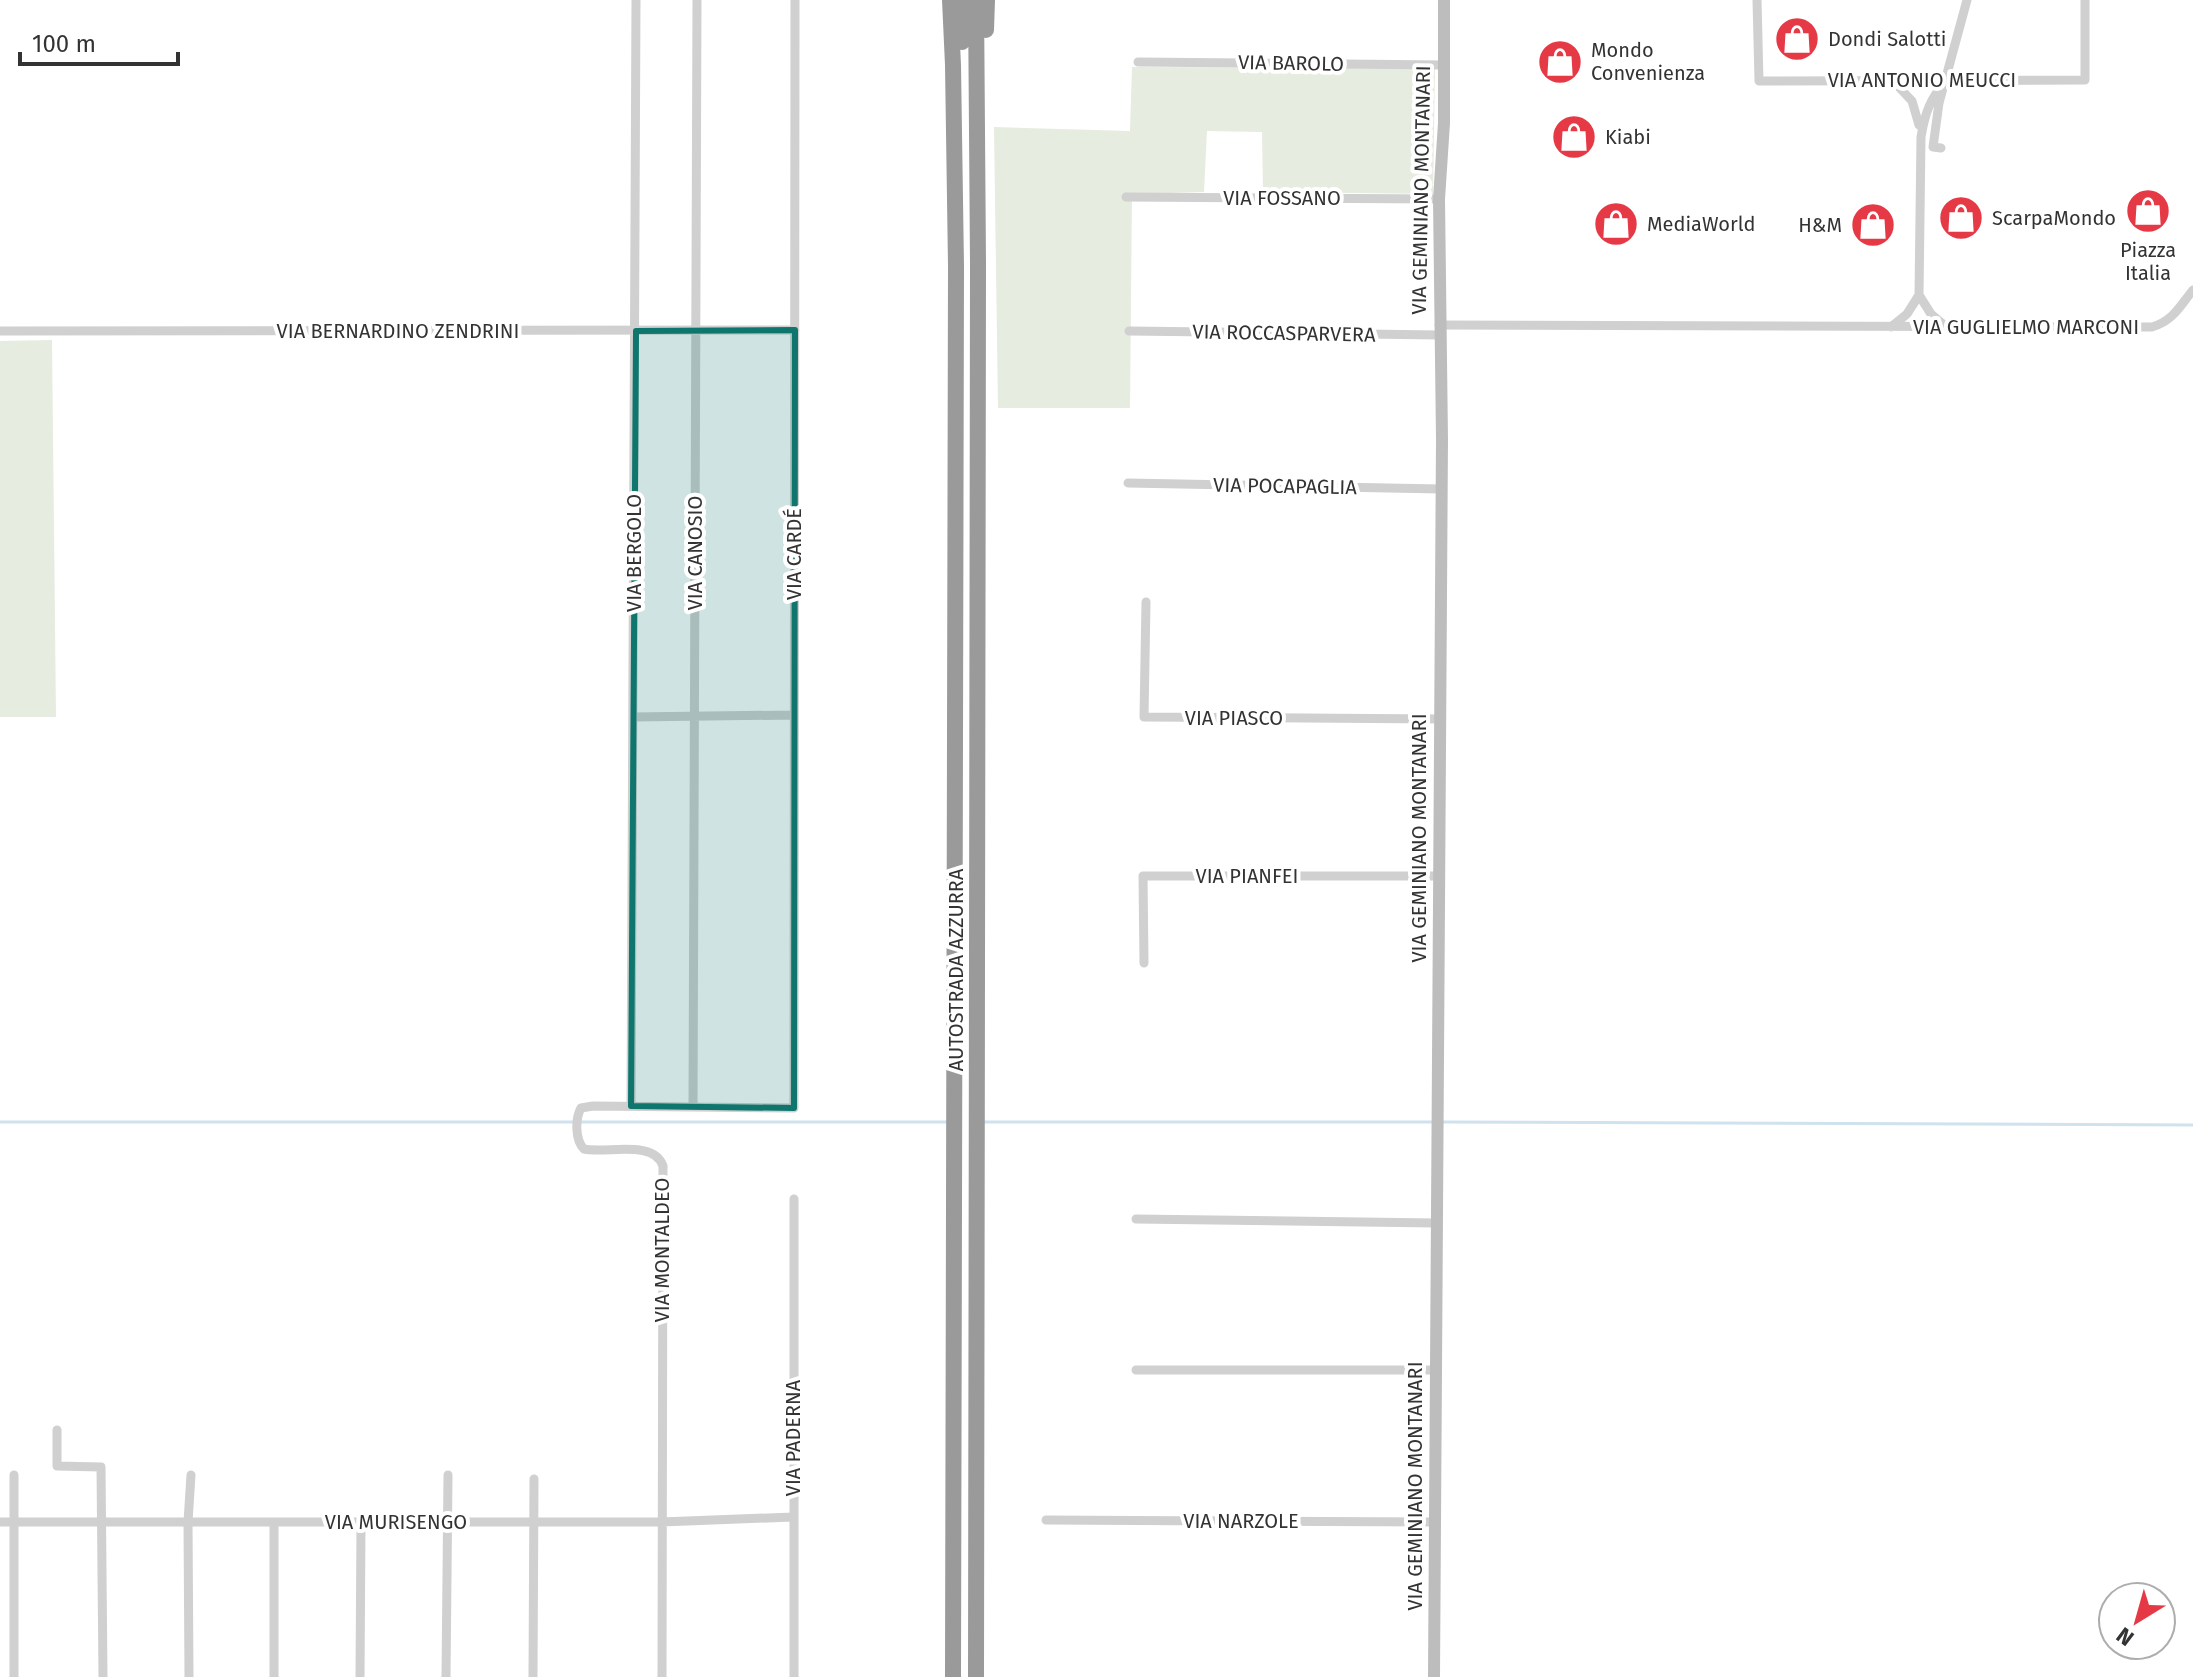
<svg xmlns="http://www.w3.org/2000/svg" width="2193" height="1677" font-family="'Fira Sans',sans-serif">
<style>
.green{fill:#e6ecdf}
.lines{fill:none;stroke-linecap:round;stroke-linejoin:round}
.stream{stroke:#cfe2ee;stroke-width:3}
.street{stroke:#d0d0d0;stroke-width:9}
.secondary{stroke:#bdbdbd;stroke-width:12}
.highway{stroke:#9a9a9a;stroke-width:16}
.marked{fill:#0f766e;fill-opacity:0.2;stroke:#0f766e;stroke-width:6;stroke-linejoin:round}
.labels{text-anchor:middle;stroke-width:8;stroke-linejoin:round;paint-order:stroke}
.poi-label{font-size:20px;fill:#333;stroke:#fff;text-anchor:start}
.street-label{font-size:20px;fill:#333;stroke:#fff}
</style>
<rect width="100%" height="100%" fill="#fff"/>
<path class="green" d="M1132,67L1435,68L1433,194L1263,192L1262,132L1207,131L1204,192L1132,194L1130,408H998L994,127L1130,131Z
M52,340L56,717H0V341Z"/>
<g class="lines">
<path class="stream" d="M0,1122H573
M581,1122H949
M981,1122H1433
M1441,1122L2193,1125"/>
<path class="street" d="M1757,0L1759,81L2085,80V0
M1138,62L1444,65
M1893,81L1912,101L1919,125
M1941,148L1933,147L1939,103L1967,0
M1126,197L1439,199
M1919,295L1931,314L1945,326
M1439,325L2152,327C2173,321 2180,306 2193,290
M1891,327L1907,314L1919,295L1921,137C1925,113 1930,98 1947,80
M0,331L795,330
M1129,331L1439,335
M1128,483L1441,489
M1146,602L1144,717L1440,719
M633,717L794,715
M1144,963L1143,876H1438
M631,1106L636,0
M693,1107L697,0
M1136,1219L1436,1223
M1136,1370H1436
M57,1430V1466L101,1467L103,1677
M14,1475V1677
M1046,1520L1435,1522
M0,1522H661L793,1517
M189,1677L188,1522L191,1475
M274,1677V1522
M360,1677L361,1522
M446,1677L448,1475
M533,1677L534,1479
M662,1677L663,1166C654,1139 606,1154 584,1149C575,1140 575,1119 581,1108L593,1106L794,1108L795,0
M794,1677V1199"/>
<path class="secondary" d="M1434,1677L1442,439L1439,199L1444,123V0"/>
<path class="highway" d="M950,0L953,65L956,266L953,1677
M962,0V42
M986,30L987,0
M976,1677L978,264L976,0"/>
</g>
<path class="marked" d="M795,330L794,1108L631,1106L636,331Z"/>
<defs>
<g id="shop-disc" transform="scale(2.3)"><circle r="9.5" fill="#e63946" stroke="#fff"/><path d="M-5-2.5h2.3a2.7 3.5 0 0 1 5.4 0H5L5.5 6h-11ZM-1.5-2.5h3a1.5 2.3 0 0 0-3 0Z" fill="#fff"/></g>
</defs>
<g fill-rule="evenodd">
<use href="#shop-disc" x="1797" y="39"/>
<use href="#shop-disc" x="1560" y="62"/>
<use href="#shop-disc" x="1574" y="137"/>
<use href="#shop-disc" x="2148" y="211"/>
<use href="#shop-disc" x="1961" y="218"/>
<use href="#shop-disc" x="1616" y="224"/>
<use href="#shop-disc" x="1873" y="225"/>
</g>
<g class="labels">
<g class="poi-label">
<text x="1828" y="46">Dondi Salotti</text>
<text x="1591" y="57">Mondo<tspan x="1591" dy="23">Convenienza</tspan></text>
<text x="1605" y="144">Kiabi</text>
<text x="1992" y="225">ScarpaMondo</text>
<text x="1647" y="231">MediaWorld</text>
<text x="1842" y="232" text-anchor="end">H&amp;M</text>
<text x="2148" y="257" text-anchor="middle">Piazza<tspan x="2148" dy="23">Italia</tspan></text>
</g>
<g class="street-label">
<text transform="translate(1291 63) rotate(1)" y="7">VIA BAROLO</text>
<text x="1922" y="87">VIA ANTONIO MEUCCI</text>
<text transform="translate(1421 190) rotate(-89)" y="7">VIA GEMINIANO MONTANARI</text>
<text x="1282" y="205">VIA FOSSANO</text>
<text x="2026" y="334">VIA GUGLIELMO MARCONI</text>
<text x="398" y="338">VIA BERNARDINO ZENDRINI</text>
<text transform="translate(1284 333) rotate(1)" y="7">VIA ROCCASPARVERA</text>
<text transform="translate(1285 486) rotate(1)" y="7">VIA POCAPAGLIA</text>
<text transform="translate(634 553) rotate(-90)" y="7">VIA BERGOLO</text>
<text transform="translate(695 553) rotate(-90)" y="7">VIA CANOSIO</text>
<text transform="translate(794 554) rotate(-90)" y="7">VIA CARDÉ</text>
<text x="1234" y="725">VIA PIASCO</text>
<text transform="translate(1419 838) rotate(-90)" y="7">VIA GEMINIANO MONTANARI</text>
<text x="1247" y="883">VIA PIANFEI</text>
<text transform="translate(956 970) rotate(-90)" y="7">AUTOSTRADA AZZURRA</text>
<text transform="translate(662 1250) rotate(-90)" y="7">VIA MONTALDEO</text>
<text transform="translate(793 1438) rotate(-90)" y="7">VIA PADERNA</text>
<text transform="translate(1415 1486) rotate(-90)" y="7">VIA GEMINIANO MONTANARI</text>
<text x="1241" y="1528">VIA NARZOLE</text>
<text x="396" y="1529">VIA MURISENGO</text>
</g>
</g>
<g transform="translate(2137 1621) rotate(217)"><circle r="38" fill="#ffffff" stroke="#adadad" stroke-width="2"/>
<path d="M0-6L14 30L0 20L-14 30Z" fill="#e63946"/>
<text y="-12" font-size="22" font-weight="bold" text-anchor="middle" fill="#333333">N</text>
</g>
<path d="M20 52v12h158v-12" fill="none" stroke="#333333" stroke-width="4"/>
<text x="32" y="52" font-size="24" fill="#333333" stroke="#ffffff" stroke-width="6" paint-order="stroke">100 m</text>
</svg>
